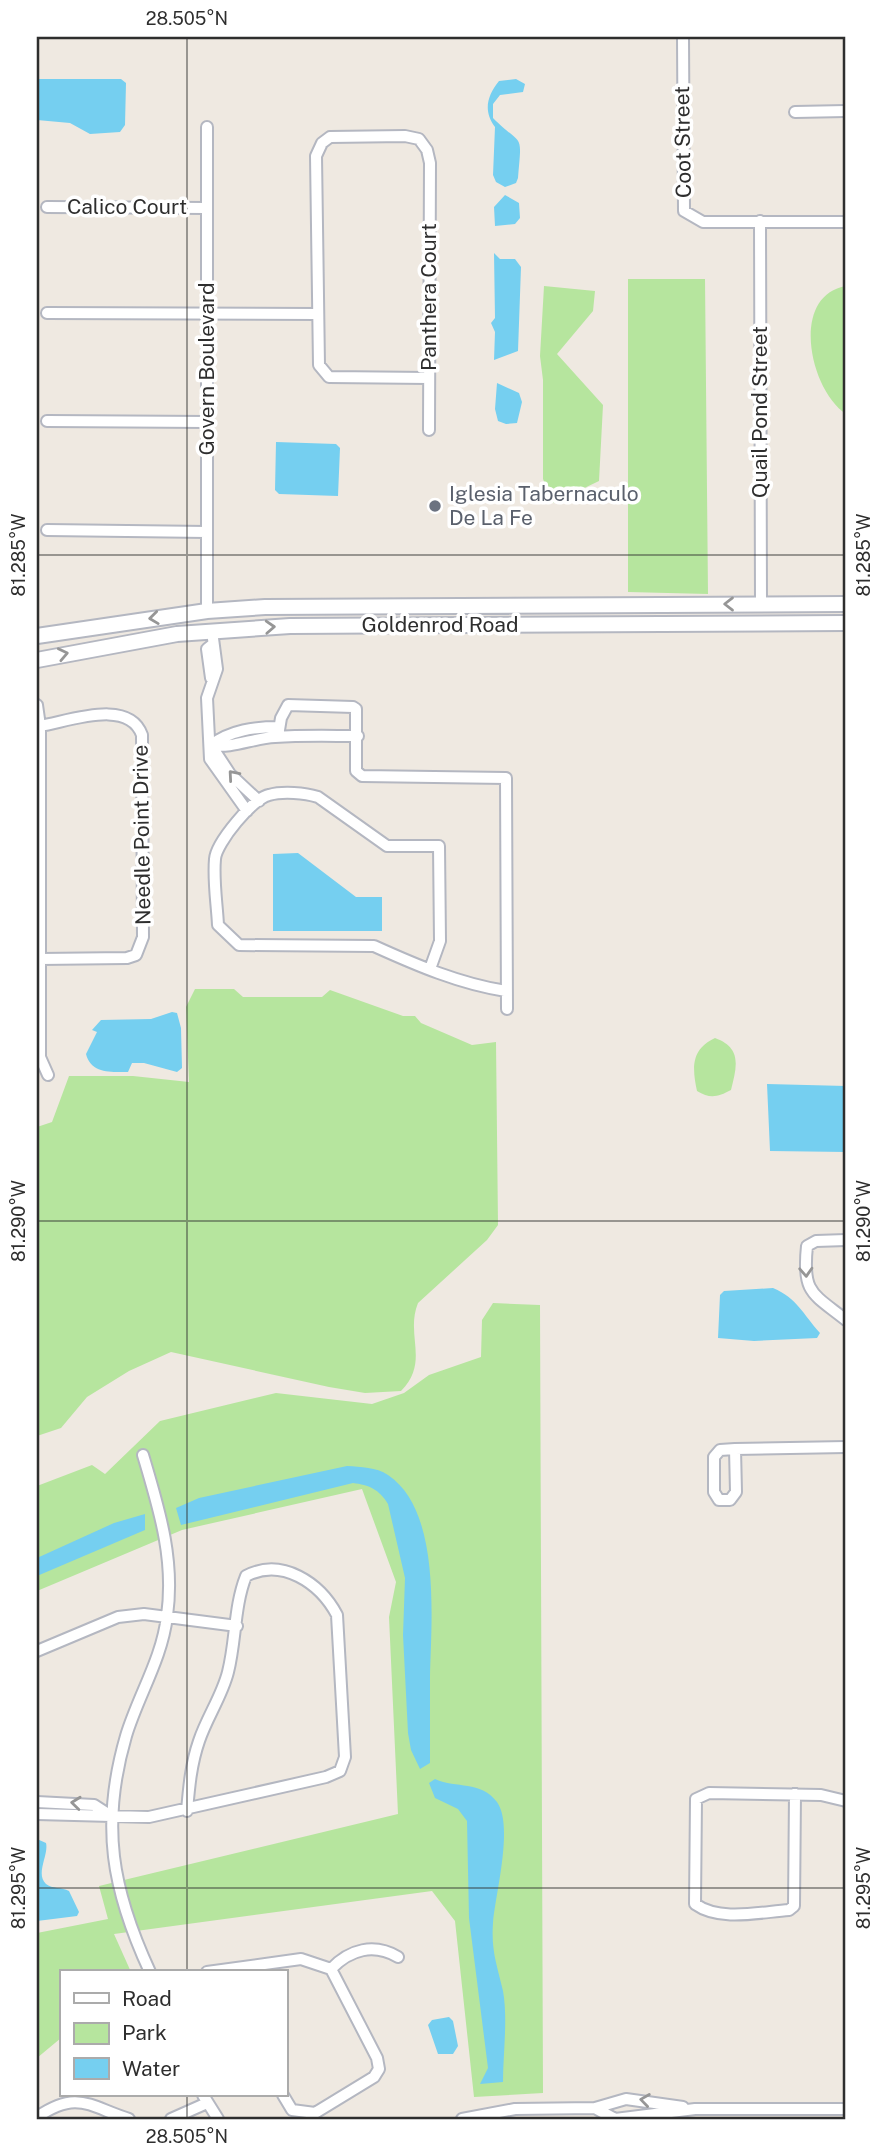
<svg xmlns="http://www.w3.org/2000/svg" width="883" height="2156" font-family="'Public Sans',sans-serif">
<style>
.green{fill:#b6e59e}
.water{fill:#75cff0}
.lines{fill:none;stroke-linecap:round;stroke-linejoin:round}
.minor-casing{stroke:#b4b7c1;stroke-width:14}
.secondary-casing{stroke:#b4b7c1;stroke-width:18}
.minor{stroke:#fff;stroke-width:10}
.secondary{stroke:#fff;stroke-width:14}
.oneway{stroke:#969696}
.ticks{fill:none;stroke:#2e2e2e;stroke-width:2;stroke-opacity:0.45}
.worship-dot{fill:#6b7280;stroke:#fff;stroke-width:2.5}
.labels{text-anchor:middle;stroke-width:7;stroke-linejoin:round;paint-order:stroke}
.street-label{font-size:21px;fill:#2e2e2e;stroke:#fff}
.worship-label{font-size:21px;fill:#5b616d;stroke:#fff;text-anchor:start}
.neatline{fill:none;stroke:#2e2e2e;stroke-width:2.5}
.ticks-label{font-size:18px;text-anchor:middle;fill:#2e2e2e}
</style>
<rect width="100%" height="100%" fill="#efe9e1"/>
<path class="green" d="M628,279H705L708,594L628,592Z
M544,286L595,291L593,311L557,354L603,405L599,481L553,503L543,479V380L540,356Z
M846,286V414C810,391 789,296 846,286Z
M195,989H234L243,997H322L330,990L403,1016H415L421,1023L472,1045L496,1042L498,1225L487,1240L418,1303C405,1335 430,1362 401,1391L365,1393L329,1387L171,1352L129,1371L87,1397L61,1428L37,1436V1127L52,1122L69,1076H133L189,1082L186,1007Z
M715,1038C742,1048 737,1066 731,1090C718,1097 710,1099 697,1091C692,1068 691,1049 715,1038Z
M493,1303L540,1305L543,2093L474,2097L455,1921L432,1891L114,1934L131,1972H61V2038L37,2058V1933L108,1919L99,1886L398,1814L389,1617L396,1582L362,1489L182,1530L37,1591V1486L92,1465L105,1474L160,1421L276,1393L372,1404L404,1393L429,1375L481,1357L482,1320Z"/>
<path class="water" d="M37,79H121L126,83L125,125L120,132L90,134L70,123L37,120Z
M516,79L525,84L523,92L500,95L493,104V118C523,148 522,130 518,178L516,183L505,187L496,182L493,175L495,127C483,111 487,96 499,81Z
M505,195L519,203L520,218L515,224L495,226L494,207Z
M494,253L500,259H515L521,267L518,351L494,360L495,332L491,323L495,318Z
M497,383L519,393L522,402L517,423L506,424L498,421L495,409Z
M276,442L336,444L340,448L338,496L279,494L275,490Z
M298,853L356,897H382V931H273V854Z
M172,1012L177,1013L181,1028L182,1068L177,1072L144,1063H132L128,1072C111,1072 91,1074 86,1054L97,1032L92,1030L101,1020L151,1019Z
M767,1084L846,1086V1152L770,1151Z
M773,1288C798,1299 802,1313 820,1333L817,1338L754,1341L718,1338L720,1295L724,1291Z
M347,1466C361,1467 376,1467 388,1475C442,1511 431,1622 430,1677C430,1706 430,1734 430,1763L420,1769L411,1750L408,1733L403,1635L405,1578L388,1504C379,1489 369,1485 353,1483L181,1525L176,1508L199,1498Z
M145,1514V1530L37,1576V1558L114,1523Z
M435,1779C457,1789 480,1780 497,1802C514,1826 495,1895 493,1923C491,1951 497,1965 503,1991C508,2019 503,2053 503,2082L480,2084L488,2068L469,1918L467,1821L458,1809L435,1798L429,1783Z
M37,1839L46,1843C49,1855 35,1874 46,1884C52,1889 62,1887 69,1891L79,1912L77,1916L37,1921Z
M449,2017L453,2021L458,2046L453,2054H438L428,2025L432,2020Z"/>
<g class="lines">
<g class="minor-casing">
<path id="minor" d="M683,37L684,211L703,222H846
M795,112L846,111
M207,127V611
M47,207L207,208
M760,221L761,604
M47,313L318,314
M429,378L329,377L319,365L316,156L322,143L330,137L405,136L419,139L427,150L430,163L429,430
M47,421L207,422
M47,530L207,532
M212,631L217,669L207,698L210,759L247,811
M211,678L207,649L212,645
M37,705L40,726V1057L48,1075
M40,726C70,721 129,698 142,735L143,937L136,955L127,958L40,959
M278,736L281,718L288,705L353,707L356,709V771L362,776L506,778L507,1009
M211,745C232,749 253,738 275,737C303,735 331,736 358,736
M211,745L230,774L259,801
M211,745C231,730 255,727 279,727
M430,969L440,941L439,846H387L318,797C305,793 283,791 269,795C253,798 216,843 215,859C213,881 217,904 218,925L239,945L374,946C416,965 460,984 506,991
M846,1240L816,1241L807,1246C802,1293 812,1293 846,1320
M735,1449L736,1492L730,1500H719L714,1492V1457L720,1450L735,1449L846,1447
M143,1455C159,1509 175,1559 167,1616C162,1659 138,1696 126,1736C100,1825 112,1890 150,1972
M37,1651L118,1617L144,1614L237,1626
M795,1794L794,1906L789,1910C760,1912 720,1922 695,1904L696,1799L709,1793L821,1795L846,1801
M37,1802L94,1805L111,1816
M37,1814L149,1817L326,1777L340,1771L345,1757L337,1615C320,1583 282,1557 246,1576C234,1606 236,1641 228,1672C222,1696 207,1717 199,1741C191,1764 189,1787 187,1811
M331,1969C350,1949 374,1943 398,1957
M207,1972L301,1959L331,1969L377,2058L379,2069L374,2077L315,2113L292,2110L283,2095
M203,2095L218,2119
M595,2108L615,2119L695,2109H846
M37,2117C78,2089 90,2107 129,2119
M171,2119L207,2103
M462,2119L515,2109L595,2108L626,2099L683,2107"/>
</g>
<g class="secondary-casing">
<path id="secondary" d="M37,636L207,611L265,607L846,604
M37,660L177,634L290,626L846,623"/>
</g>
<use href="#minor" class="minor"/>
<use href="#secondary" class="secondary"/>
</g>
<defs><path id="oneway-chevron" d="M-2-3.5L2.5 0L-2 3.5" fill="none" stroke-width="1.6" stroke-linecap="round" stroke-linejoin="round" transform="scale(1.75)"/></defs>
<g class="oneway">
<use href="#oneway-chevron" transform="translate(729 604) rotate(180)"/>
<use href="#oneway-chevron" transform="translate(154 618) rotate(173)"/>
<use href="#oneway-chevron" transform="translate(270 627) rotate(-3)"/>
<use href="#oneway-chevron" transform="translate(63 654) rotate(-12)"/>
<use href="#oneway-chevron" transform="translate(233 775) rotate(-131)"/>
<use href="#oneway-chevron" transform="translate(806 1272) rotate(87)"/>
<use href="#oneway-chevron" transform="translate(76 1803) rotate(-174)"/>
<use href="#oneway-chevron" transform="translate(645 2100) rotate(-172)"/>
</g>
<path class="ticks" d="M187,37V1972M37,555H846M37,1221H846M37,1888H846M187,2095V2119"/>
<circle class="worship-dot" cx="435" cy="506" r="7"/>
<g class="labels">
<g class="street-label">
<text transform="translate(683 142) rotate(-91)" y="7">Coot Street</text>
<text x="127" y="214">Calico Court</text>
<text transform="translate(429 297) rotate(-90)" y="7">Panthera Court</text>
<text transform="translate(207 369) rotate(-90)" y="7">Govern Boulevard</text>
<text transform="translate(760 412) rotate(-90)" y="7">Quail Pond Street</text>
<text x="440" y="632">Goldenrod Road</text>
<text transform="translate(142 835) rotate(-91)" y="7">Needle Point Drive</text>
</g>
<g class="worship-label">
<text x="449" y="501">Iglesia Tabernaculo<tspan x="449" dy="24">De La Fe</tspan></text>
</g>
</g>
<rect width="883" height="2156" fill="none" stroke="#ffffff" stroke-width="77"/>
<rect x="60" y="1970" width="228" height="126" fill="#ffffff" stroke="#ababab" stroke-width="2"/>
<rect x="74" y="1993" width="35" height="10" fill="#ffffff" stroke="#ababab" stroke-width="2"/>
<text x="122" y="2006" font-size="21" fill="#2e2e2e">Road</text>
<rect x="74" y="2023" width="35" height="21" fill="#b6e59e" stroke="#ababab" stroke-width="2"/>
<text x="122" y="2040" font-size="21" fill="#2e2e2e">Park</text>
<rect x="74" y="2058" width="35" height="21" fill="#75cff0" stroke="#ababab" stroke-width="2"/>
<text x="122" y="2076" font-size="21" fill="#2e2e2e">Water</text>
<rect x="38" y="38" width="806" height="2080" class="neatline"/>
<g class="ticks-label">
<text x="187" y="25">28.505°N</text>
<text transform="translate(864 555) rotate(-90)" y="6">81.285°W</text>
<text transform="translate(19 555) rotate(-90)" y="6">81.285°W</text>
<text transform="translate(864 1221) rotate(-90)" y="6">81.290°W</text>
<text transform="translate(19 1221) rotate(-90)" y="6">81.290°W</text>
<text transform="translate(19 1888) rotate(-90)" y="6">81.295°W</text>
<text transform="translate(864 1888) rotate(-90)" y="6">81.295°W</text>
<text x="187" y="2143">28.505°N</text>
</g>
</svg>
